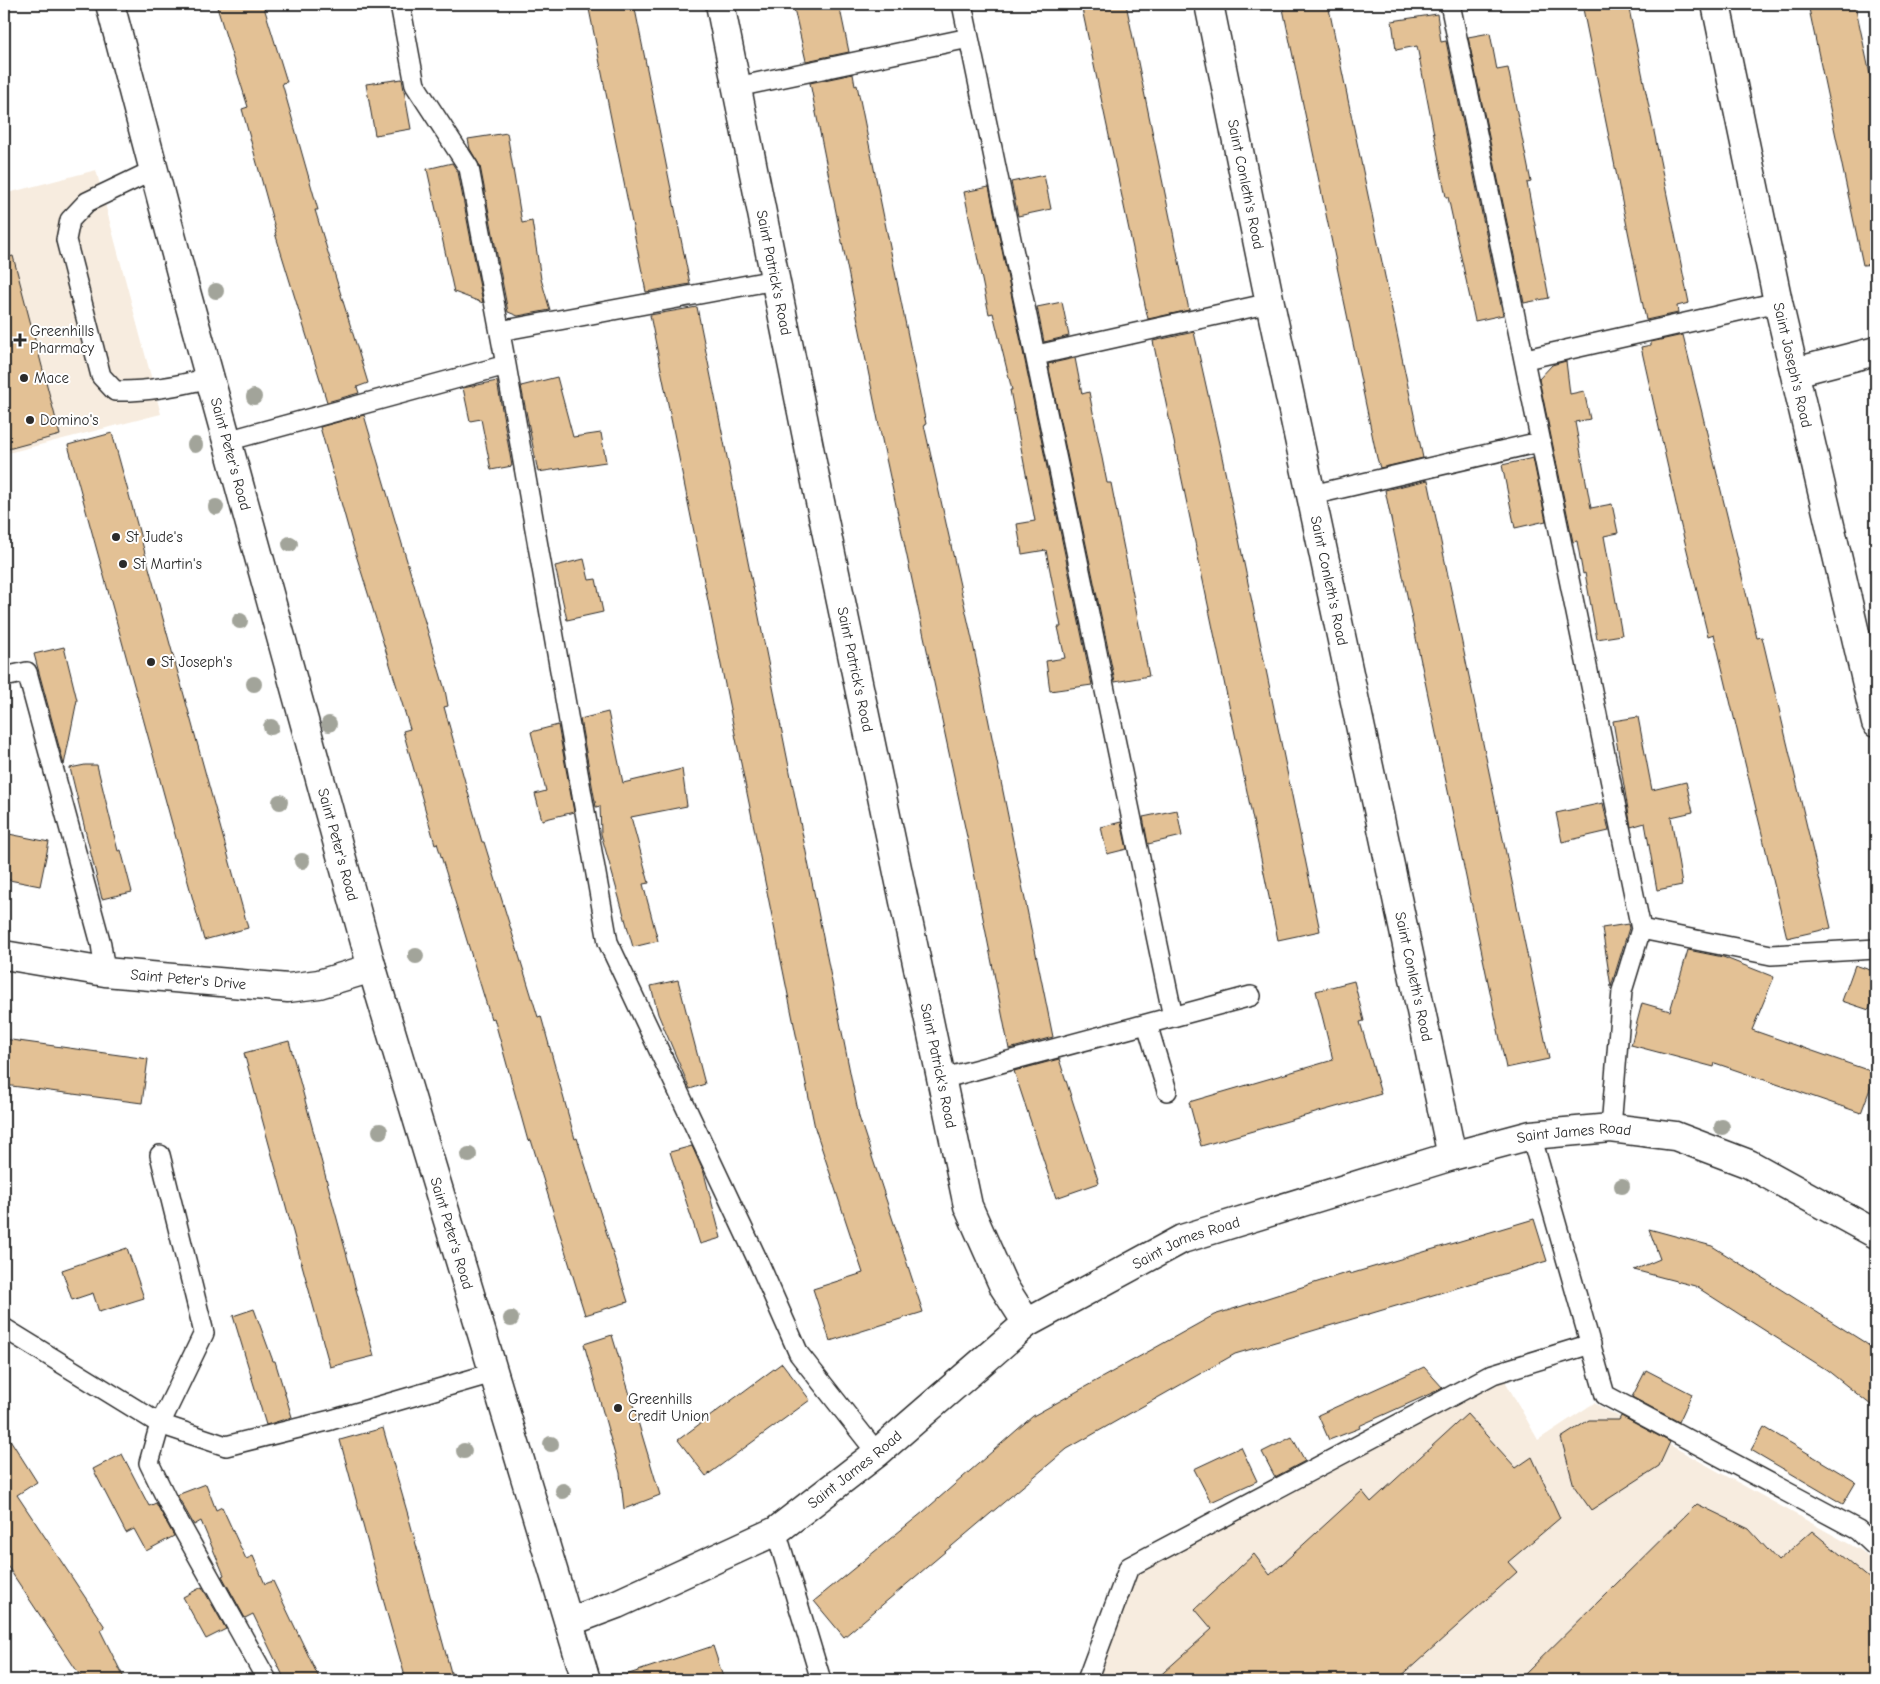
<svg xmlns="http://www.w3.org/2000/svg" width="1880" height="1684" font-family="'Comic Neue',sans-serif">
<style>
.built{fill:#f7ecdf}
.building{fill:#e3c195;stroke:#2b2b2b}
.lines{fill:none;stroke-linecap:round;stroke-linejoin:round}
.service-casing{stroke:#2b2b2b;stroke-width:22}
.minor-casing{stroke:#2b2b2b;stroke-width:31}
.tertiary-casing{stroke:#2b2b2b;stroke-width:31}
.secondary-casing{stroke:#2b2b2b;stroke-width:31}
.service{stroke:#fff;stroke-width:19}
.minor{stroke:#fff;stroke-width:28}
.tertiary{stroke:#fff;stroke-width:28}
.secondary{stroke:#fff;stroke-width:28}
.tree{fill:#a2a49a}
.poi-dot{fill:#2b2b2b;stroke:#fff;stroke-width:2}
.labels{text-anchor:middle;stroke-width:4;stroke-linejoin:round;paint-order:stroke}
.street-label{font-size:15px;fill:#2b2b2b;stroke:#fff}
.poi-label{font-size:15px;fill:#2b2b2b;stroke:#fff;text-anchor:start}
</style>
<rect width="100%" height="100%" fill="#fff"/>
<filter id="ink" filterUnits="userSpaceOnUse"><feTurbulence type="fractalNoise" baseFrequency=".02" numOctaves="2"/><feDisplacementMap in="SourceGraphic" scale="10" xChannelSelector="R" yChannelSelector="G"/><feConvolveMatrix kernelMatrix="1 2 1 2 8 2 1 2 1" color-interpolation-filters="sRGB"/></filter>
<g filter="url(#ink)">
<path class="built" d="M96,170L161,414L4,454V194Z
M1504,1379L1538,1440L1594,1403L1862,1551L1876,1565V1680H1096L1138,1571Z"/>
<path class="building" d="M216,4H263L287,82L282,83L318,210H315L368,383L357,387L359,393L327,402L275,233L276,232L242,109L248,107Z
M588,4H634L690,284L646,292Z
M793,4H839L849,52L806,61Z
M1081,4H1126L1189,310L1148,319Z
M1282,4H1328L1423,458L1380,468L1377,458Z
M1582,4H1628L1689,303L1677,306L1678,313L1646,320Z
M1808,4H1855L1876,103V264L1863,265Z
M1437,14L1441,42L1446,41L1503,315L1475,321L1448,197H1446L1417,46L1396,50L1392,21Z
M1490,33L1497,70L1508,68L1531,182L1527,183L1549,298L1524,303L1468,37Z
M853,74L855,86L857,85L926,424L924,425L972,639L1053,1037L1009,1049L967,837L881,435L810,83Z
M402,79L411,129L375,135L366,84Z
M507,133L522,223L532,221L541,279L550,310L518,316L508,312L480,166L470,149L468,139Z
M452,163L458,172L483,303L454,292L443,242L427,169Z
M1044,175L1051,209L1018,216L1011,182Z
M989,187L1092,685L1050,691L1046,661L1065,658L1058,627H1061L1046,550L1022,554L1017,524L1035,521L1010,390H1012L993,313L989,314L964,192Z
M13,256L60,435L8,449L4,434V258Z
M1062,302L1069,336L1044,342L1037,307Z
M697,307L859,1117L923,1312L830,1341L813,1289L863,1273L815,1128L650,315Z
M1194,332L1222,457L1320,931L1278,940L1153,341Z
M1683,335L1757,638L1762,637L1831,928L1787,938L1714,634L1708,636L1681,526L1641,347L1651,345V342Z
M1075,358L1082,394L1089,392L1107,483H1111L1149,676L1115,682L1048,364Z
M1566,361L1570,394L1584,391L1590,419L1575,422L1591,508L1612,504L1618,533L1604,536L1622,635L1597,639L1585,573L1583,574L1577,541L1573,542L1539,379L1552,365Z
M557,377L573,437L601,433L606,462L538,472L521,386Z
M497,381L512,466L491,470L481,419L470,421L463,388Z
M364,415L445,690L448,706L444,707L482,842H484L538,1017L541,1016L575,1139L577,1138L628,1302L585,1315L531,1140L528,1141L494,1018L491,1019L437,843L435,844L403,731L410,729L353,545L320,427Z
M112,433L248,928L204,940L68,445Z
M1533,458L1546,521L1515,528L1502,465Z
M1428,480L1549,1059L1506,1068L1385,490Z
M584,559L589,580L596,579L603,612L567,620L555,566Z
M64,647L77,700L64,765L34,654Z
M608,712L623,783L682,769L687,806L631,817L649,883L643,884L658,941L633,947L601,834L600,806L596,807L580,719Z
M1638,717L1652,790L1686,782L1693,812L1671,817L1682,885L1657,890L1645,823L1631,827L1613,721Z
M558,725L574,812L542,820L535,794L546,791L531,732Z
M85,765H97L118,851L121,850L132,892L102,899L70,768Z
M1603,803L1609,831L1562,842L1556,813Z
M1177,810L1182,836L1148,844L1143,817Z
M1121,822L1127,849L1107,854L1101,827Z
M4,833L49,842L40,886L4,879Z
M1628,924L1629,928L1611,987L1602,928Z
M1688,950L1723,957L1774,977L1752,1030L1876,1073L1861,1113L1715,1063L1714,1067L1631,1045L1642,1003L1670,1011Z
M1855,965L1876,972V989L1869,1010L1842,1001Z
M678,980L705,1084L690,1089L658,1014L651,986Z
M1354,981L1364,1021L1360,1022L1381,1094L1201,1146L1189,1102L1333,1060L1316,991Z
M4,1039L148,1059L142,1103L4,1085Z
M289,1041L374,1356L330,1367L244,1053Z
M1059,1059L1099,1183L1056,1198L1014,1071Z
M692,1146L704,1173L721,1238L700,1244L670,1152Z
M1534,1219L1547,1261L1235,1354L1067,1449L844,1637L814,1601L923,1512L1033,1416L1214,1315L1349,1272L1350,1274Z
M1649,1229L1712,1246L1864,1342L1876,1351V1409L1827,1370L1695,1286L1634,1270L1660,1259Z
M127,1248L144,1298L99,1312L93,1293L72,1300L62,1270Z
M254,1309L273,1361H275L292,1417L266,1425L233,1316Z
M612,1335L660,1495L624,1509L620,1473L584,1344Z
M782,1363L810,1400L706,1476L678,1440Z
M1424,1367L1443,1388L1359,1426L1360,1428L1329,1440L1318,1415Z
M1646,1370L1692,1394L1679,1422L1632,1397Z
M1467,1414L1516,1468L1532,1457L1560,1518L1508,1562L1517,1572L1397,1680H1155L1212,1629L1195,1609L1254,1554L1270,1575L1362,1491L1371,1502Z
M1621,1416L1670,1442L1659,1466L1591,1510L1574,1486L1561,1438L1589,1420H1619Z
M1764,1427L1856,1482L1843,1504L1751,1450Z
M383,1428L408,1515L453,1680H406L381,1592L340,1440Z
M4,1430L37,1482L17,1495L105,1627L100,1630L125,1680H83L4,1561Z
M1292,1437L1305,1461L1275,1477L1262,1452Z
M1241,1447L1257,1481L1211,1502L1194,1469Z
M122,1454L149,1506L156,1503L174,1536L146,1551L134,1529L126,1533L93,1469Z
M206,1484L216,1510L222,1507L246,1559L253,1556L265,1584L273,1581L320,1680H285L253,1614L245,1618L222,1576L224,1575L201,1521L194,1525L177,1495Z
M1697,1504L1749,1529L1778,1561L1812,1531L1876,1584V1680H1519Z
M202,1587L226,1629L206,1639L183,1597Z
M713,1646L724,1680H626V1675Z"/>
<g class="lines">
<g class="service-casing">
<path id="service" d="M400,4L415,85L469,168L506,365L608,942L759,1263L799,1354L877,1453
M962,4L1173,1017
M1450,4C1515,312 1577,620 1641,929L1622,991L1611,1128
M737,87L969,38
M154,170L87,202L70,220L66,240L101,376L115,391C148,392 178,386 209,378
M500,331L775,280
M1037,355L1270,303
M1526,359L1778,302
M227,441L506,365
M1312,495L1540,442
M4,677L27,672L101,944L105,972
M1641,929L1771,955L1876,949
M1147,1024L1167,1091
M941,1079L1251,996
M1531,1135L1605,1395L1858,1530L1876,1547
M160,1155L204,1333L160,1424L149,1463L170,1506L267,1680
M4,1328L160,1424L226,1446L331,1420L493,1373
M776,1531L821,1680
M1087,1680L1129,1567L1493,1374L1591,1344"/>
</g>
<g class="minor-casing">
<g id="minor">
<path id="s1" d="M720,4L818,492L968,1206L1004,1287L1027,1323"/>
<path id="s2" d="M1209,4L1270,303L1452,1156"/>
<path id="s3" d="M1716,4L1778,302L1876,723"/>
<path d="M1795,372L1876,351"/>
<path id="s4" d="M4,955L105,972L288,988L319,984L372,968"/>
</g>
</g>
<g class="tertiary-casing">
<g id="tertiary">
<path id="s5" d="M569,1622L617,1604L776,1531L877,1453L1027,1323L1182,1239L1452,1156L1531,1135L1611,1128L1675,1136L1749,1164L1876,1234"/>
</g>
</g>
<g class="secondary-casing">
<g id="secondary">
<path id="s6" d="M110,4L185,288L372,968L586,1680"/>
</g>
</g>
<use href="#service" class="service"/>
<use href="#minor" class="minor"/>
<use href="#tertiary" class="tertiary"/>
<use href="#secondary" class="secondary"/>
</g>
<g class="tree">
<circle cx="216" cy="291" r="8"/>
<circle cx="254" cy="397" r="8"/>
<circle cx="195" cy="445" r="8"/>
<circle cx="216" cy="507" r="8"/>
<circle cx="290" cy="544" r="8"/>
<circle cx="240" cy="621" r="8"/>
<circle cx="254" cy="684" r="8"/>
<circle cx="329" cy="724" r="8"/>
<circle cx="271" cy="727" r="8"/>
<circle cx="280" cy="802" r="8"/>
<circle cx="302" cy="861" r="8"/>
<circle cx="416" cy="956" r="8"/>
<circle cx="1722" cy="1127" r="8"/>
<circle cx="380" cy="1131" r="8"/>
<circle cx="469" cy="1155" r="8"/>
<circle cx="1622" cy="1186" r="8"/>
<circle cx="511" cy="1319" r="8"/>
<circle cx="551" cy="1444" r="8"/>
<circle cx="464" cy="1451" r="8"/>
<circle cx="563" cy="1491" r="8"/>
</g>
</g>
<g class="poi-dot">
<path d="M17.5 332.5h5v5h5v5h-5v5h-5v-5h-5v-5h5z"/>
<circle cx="24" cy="378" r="5"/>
<circle cx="30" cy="420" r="5"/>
<circle cx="116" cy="537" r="5"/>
<circle cx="123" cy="564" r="5"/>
<circle cx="151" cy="662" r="5"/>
<circle cx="618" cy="1408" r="5"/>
</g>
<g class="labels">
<g class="street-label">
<text dy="5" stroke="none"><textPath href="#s2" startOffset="184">Saint Conleth's Road</textPath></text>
<text dy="5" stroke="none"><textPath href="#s1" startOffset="274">Saint Patrick's Road</textPath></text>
<text dy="5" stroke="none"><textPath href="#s3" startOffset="369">Saint Joseph's Road</textPath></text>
<text dy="5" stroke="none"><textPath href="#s6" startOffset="466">Saint Peter's Road</textPath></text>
<text dy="5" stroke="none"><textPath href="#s2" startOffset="589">Saint Conleth's Road</textPath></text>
<text dy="5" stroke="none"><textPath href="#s1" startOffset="679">Saint Patrick's Road</textPath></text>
<text dy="5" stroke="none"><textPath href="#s6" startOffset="871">Saint Peter's Road</textPath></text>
<text dy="5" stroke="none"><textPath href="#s2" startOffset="994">Saint Conleth's Road</textPath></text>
<text dy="5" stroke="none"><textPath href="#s4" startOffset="186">Saint Peter's Drive</textPath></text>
<text dy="5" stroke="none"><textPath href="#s1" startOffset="1084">Saint Patrick's Road</textPath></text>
<text dy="5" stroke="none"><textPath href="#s5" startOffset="1136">Saint James Road</textPath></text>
<text dy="5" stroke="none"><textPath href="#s6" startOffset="1276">Saint Peter's Road</textPath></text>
<text dy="5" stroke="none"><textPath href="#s5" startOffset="731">Saint James Road</textPath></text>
<text dy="5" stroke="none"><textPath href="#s5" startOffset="326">Saint James Road</textPath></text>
</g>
<g class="poi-label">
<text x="30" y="336">Greenhills<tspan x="30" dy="17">Pharmacy</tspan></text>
<text x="34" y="383">Mace</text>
<text x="40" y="425">Domino's</text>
<text x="126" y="542">St Jude's</text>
<text x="133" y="569">St Martin's</text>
<text x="161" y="667">St Joseph's</text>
<text x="628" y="1404">Greenhills<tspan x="628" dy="17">Credit Union</tspan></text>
</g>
</g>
<rect width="1880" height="1684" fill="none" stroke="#fff" stroke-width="20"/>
<rect x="10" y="10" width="1860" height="1664" fill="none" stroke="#2b2b2b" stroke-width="2" filter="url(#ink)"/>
</svg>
